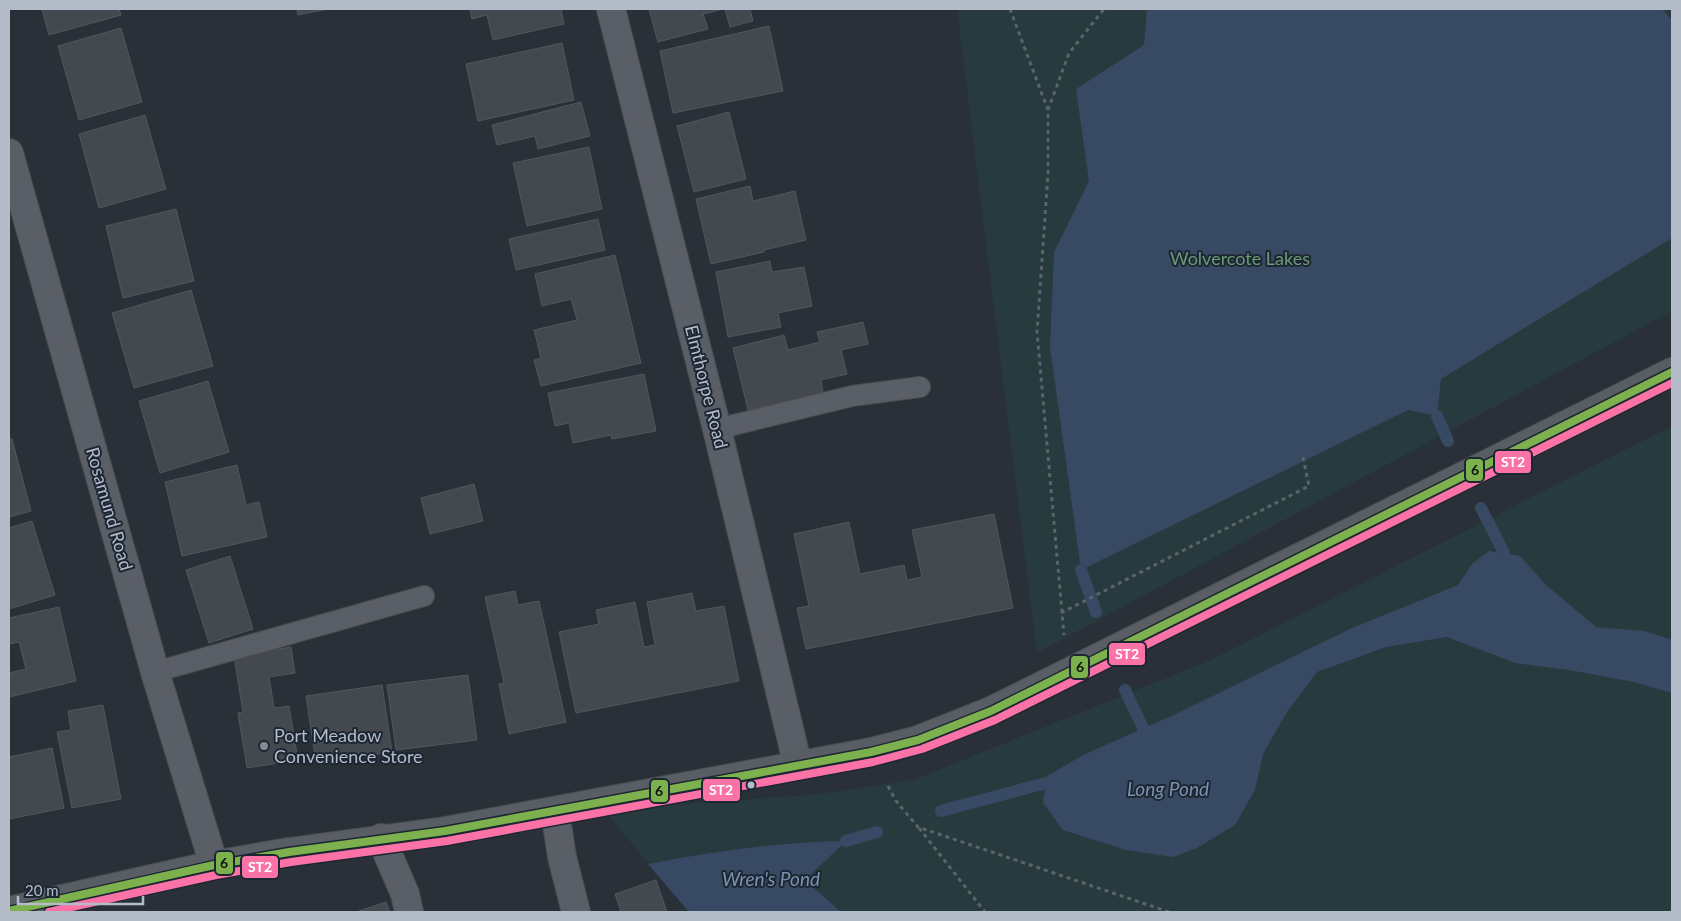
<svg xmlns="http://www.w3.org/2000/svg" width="1681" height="921" font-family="Lato,sans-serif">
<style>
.green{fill:#273a3e}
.water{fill:#384963}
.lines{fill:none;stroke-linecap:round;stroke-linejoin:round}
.stream{stroke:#384963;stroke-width:12}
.building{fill:#444950;stroke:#52575f}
.lane-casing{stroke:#484c53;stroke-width:22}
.street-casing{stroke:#484c53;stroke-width:30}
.secondary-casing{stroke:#484c53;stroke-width:30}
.path{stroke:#5d636a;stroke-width:3;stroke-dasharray:4 4;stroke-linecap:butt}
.lane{stroke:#5a5e66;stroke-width:20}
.street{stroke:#5a5e66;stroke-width:28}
.secondary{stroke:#595d64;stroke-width:28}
.bus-1-casing{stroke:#1d2633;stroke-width:11}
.bus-2-casing{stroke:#1d2633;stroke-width:11}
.bus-1{stroke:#7db14e;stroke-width:8}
.bus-2{stroke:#fa72a6;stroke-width:8}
.poi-dot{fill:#848b96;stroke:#1d2633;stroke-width:2}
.bus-dot{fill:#b4bcc9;stroke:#1d2633;stroke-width:2}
.labels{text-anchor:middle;stroke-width:4;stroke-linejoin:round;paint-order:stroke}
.park-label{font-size:18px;fill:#6b9a76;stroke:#1d2633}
.street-label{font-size:18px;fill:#b4bcc9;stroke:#1d2633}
.poi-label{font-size:18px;fill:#b4bcc9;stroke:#1d2633;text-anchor:start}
.water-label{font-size:19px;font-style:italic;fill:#7c92b1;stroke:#1d2633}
.line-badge{stroke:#1d2633;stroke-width:2}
.badge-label{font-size:14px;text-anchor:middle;font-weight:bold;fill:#fff}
.pale-badge-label{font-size:14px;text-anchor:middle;font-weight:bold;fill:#111}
</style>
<rect width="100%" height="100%" fill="#2a3038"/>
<path class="green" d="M957,9H1672V311L1037,653Z
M1672,426V912H689L603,809L811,795L913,780L1211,660Z"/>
<path class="water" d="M1147,9H1663L1672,21V238L1441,379L1437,416L1408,410L1081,570L1050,347L1054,252L1089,181L1076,89L1144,45Z
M1489,551L1520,556L1546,585L1596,627L1644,631L1672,640V693L1634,682L1569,670L1515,663L1447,637L1386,647L1317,672L1287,712L1263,754L1255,790L1235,825L1197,848L1173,857L1126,850L1063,830L1043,803L1047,776L1083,755L1178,713L1352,628L1458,585L1472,564Z
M846,841L805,880L841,912H689L648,864C715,851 778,842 846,841Z"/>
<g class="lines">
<path class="stream" d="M1437,416L1448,441
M1481,508L1504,553
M1081,570L1096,612
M1125,690L1143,728
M941,811L1046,783
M846,841L877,832"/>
</g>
<path class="building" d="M42,9H119L121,15L49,35Z
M297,9H328L298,15Z
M470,9H561L564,24L493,40L487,15L472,19Z
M649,9H723L703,14L708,29L658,42Z
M725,9H750L753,21L730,27Z
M769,26L783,91L673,113L660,51Z
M121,28L142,102L79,120L58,46Z
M562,43L574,100L478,121L466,64Z
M581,102L590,136L538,149L535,136L497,145L492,125Z
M729,112L746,179L694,192L677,126Z
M145,115L166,189L99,208L79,134Z
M589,147L602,209L527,226L513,163Z
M750,186L753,201L795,191L806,240L764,250V252L711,264L696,199Z
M176,209L194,281L123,298L106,226Z
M598,219L605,250L516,270L509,239Z
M615,255L641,363L541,386L534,360L541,358L534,330L577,320L571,299L542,306L535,274Z
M770,261L772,272L804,267L812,306L778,313L781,327L728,337L716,272Z
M191,290L213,366L134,388L112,313Z
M863,322L868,344L841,350L847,374L821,380L823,393L748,410L733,348L784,335L788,350L820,342L817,332Z
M644,374L656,431L612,439L611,435L573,443L569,423L555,426L548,393Z
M208,381L229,452L160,473L139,401Z
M9,439H12L31,511L9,517Z
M237,465L246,505L259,502L267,537L182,556L165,482Z
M474,484L483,521L430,534L421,498Z
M994,514L1013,608L806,649L797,608L809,606L794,534L849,522L860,574L904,565L907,580L922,577L912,530Z
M32,521L55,595L9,609V528Z
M230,556L253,629L209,643L186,570Z
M515,591L518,605L539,601L566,722L509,734L499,684L504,683L485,597Z
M692,593L696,611L724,606L739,681L576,713L559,632L599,624L596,610L635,602L644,647L655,645L647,602Z
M59,607L76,681L9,697V673L26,669L19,642L9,644V618Z
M291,647L295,673L269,677L274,708L289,706L298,760L247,768L238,713L243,712L234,656Z
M468,675L477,740L396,750L387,685Z
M382,685L392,752L316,763L306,696Z
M103,705L121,799L72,808L57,732L71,730L68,711Z
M52,748L64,808L9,819V757Z
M656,880L667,912H621L615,894Z
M386,902L390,912L359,911Z"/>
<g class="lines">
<g class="lane-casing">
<path id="lane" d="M717,429L852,396L920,387
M155,672L424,596"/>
</g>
<g class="street-casing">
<path id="street" d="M611,9L717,429L798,766
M9,153L155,672L214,865
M555,811L562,857L576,912
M381,838L405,894L409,912"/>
</g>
<g class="secondary-casing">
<path id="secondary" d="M9,911L214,865L289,852L445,831L871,752L918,740L991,711L1672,372"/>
</g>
<path class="path" d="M1010,9L1048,110V174L1037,332L1064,635
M1048,110L1069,53L1104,9
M1061,613L1309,486L1302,453
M888,786L896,801L918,827L1169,912
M919,828L985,912"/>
<use href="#lane" class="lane"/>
<use href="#street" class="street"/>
<use href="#secondary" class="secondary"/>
<g class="bus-1-casing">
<path id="bus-1" d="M9,911L214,865L289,852L445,831L871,752L918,740L991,711L1672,372"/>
</g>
<g class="bus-2-casing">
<path id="bus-2" d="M49,912L216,875L291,862L447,841L873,762L922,749L995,720L1672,383"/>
</g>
<use href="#bus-1" class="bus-1"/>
<use href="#bus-2" class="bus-2"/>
</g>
<circle class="poi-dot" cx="264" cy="746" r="5"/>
<circle class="bus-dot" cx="751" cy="785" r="4.5"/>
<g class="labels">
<g class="park-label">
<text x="1240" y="265">Wolvercote Lakes</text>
</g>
<g class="street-label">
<text transform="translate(706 387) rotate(76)" y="6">Elmthorpe Road</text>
<text transform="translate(109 509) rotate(74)" y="6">Rosamund Road</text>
</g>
<g class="poi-label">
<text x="274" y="742">Port Meadow<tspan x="274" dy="21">Convenience Store</tspan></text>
</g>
<g class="water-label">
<text x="1168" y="796">Long Pond</text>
<text x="771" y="886">Wren's Pond</text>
</g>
</g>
<g class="line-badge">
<rect x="1494" y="450" width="38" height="24" rx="5" fill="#fa72a6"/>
<rect x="1465" y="458" width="19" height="24" rx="5" fill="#7db14e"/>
<rect x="1108" y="642" width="38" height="24" rx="5" fill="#fa72a6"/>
<rect x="1070" y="655" width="19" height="24" rx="5" fill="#7db14e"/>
<rect x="702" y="778" width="39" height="24" rx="5" fill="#fa72a6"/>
<rect x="650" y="779" width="19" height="24" rx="5" fill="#7db14e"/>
<rect x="215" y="851" width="19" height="24" rx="5" fill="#7db14e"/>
<rect x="241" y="855" width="38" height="24" rx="5" fill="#fa72a6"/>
</g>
<g class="badge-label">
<text x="1513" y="467">ST2</text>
<text x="1127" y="659">ST2</text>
<text x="721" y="795">ST2</text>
<text x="260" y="872">ST2</text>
</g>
<g class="pale-badge-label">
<text x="1475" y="475">6</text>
<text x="1080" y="672">6</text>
<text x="659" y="796">6</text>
<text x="224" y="868">6</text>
</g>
<rect width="1681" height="921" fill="none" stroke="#b4bcc9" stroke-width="20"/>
<path d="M18 896v8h125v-8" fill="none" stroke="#b4bcc9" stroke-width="2.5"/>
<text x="25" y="896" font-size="15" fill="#b4bcc9" stroke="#1d2633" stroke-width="4" paint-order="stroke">20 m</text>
</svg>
